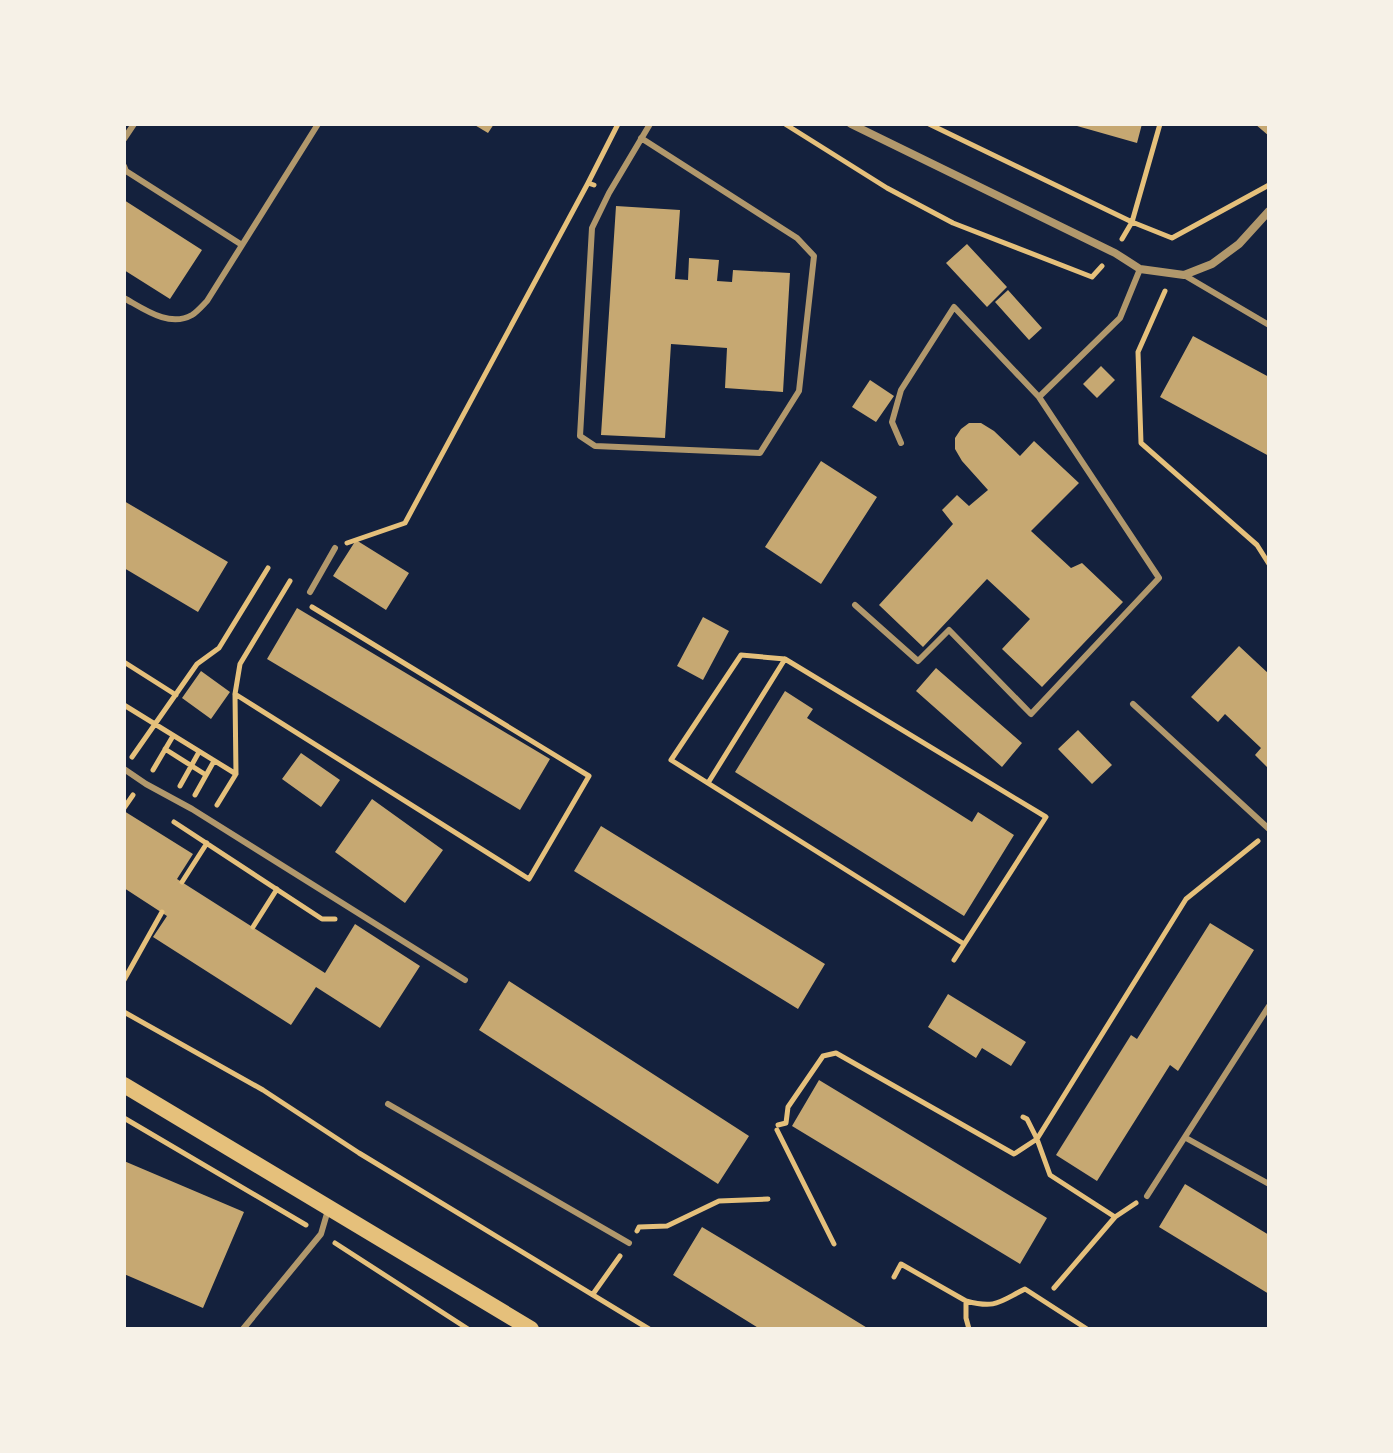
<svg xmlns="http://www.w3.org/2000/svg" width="1393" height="1453" font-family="Arial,sans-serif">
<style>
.building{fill:#c6a872}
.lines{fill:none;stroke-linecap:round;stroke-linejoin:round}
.path{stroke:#e5c07b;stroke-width:5}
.service{stroke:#b1986c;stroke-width:6}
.minor{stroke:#b1986c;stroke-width:8}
.secondary{stroke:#e5c07b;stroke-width:16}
</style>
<rect width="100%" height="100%" fill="#14213d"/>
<path class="building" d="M473,124H494L488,133Z
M1070,124H1142L1137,143Z
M1255,124H1269V136Z
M124,200L202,250L170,299L124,270Z
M616,206L680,210L675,279L688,280L689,258L719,260L717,281L732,282L733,270L790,273L783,392L725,388L727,348L671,344L665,438L601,435Z
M967,244L1007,287L987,307L946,263Z
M1008,290L1042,328L1029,340L995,302Z
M1193,336L1269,377V456L1160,397Z
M1101,366L1115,380L1097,398L1083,384Z
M870,380L894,396L876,422L852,407Z
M969,423H981L994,431L1020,456L1034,441L1079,483L1031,531L1071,568L1082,563L1123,602L1042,687L1002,649L1030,619L987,579L923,647L879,605L953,524L942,510L957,495L969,506L988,490L962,461L955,449V438L961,429Z
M821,461L877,497L821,584L765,547Z
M124,501L228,562L198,612L124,568Z
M356,540L409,573L386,610L333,576Z
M297,608L550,759L520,810L267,659Z
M703,617L729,631L703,680L677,666Z
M1239,646L1269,674V769L1255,755L1261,748L1225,714L1218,722L1191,697Z
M936,668L1022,743L1002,767L916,691Z
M201,671L230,692L211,719L182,698Z
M785,691L813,709L807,718L972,822L978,812L1014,835L964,916L735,772Z
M1078,730L1112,765L1092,784L1058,749Z
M301,753L340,780L321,807L282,779Z
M372,799L443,850L405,903L335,852Z
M124,811L193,854L177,879L325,973L355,924L420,966L380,1028L316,987L291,1025L153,937L167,916L124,888Z
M601,826L825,964L798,1009L574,871Z
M1210,923L1254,950L1178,1071L1170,1065L1097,1181L1056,1155L1131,1035L1137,1039Z
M509,981L749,1136L718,1184L479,1030Z
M948,994L1026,1042L1011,1066L982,1048L976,1058L928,1027Z
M819,1080L1047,1218L1020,1264L792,1126Z
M124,1161L244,1212L203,1308L124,1274Z
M1185,1184L1269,1235V1294L1159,1227Z
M702,1227L737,1248L869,1329H760L673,1275Z"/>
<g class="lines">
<path class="path" d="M785,124L887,188L953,223L1092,277L1102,266
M929,124L1132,222L1172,238L1269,185
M588,183L618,124
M1122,239L1132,222L1160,124
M1165,291L1138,352L1141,443L1257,545L1269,564
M347,543L405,523L588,183L594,185
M124,662L176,695
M235,694L529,879L589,776L312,607
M124,705L236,774L217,805
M165,749L206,775
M132,757L197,664L219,648L268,568
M153,770L173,736
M236,774L235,694L240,664L290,581
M708,783L785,659
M180,786L199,752
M195,795L214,761
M124,808L133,795
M174,822L322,919H335
M182,882L207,843
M253,927L277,889
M954,960L1046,817L785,659L741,655L671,760L964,944
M124,980L162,912
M124,1012L263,1090L359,1153L649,1329
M1023,1117L1027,1119L1037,1139L1050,1175L1115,1217L1054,1288
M124,1118L306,1225
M778,1125L786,1123L788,1107L823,1056L836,1053L1014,1154L1037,1139L1186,899L1258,841
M777,1130L834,1244
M1115,1217L1136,1203
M637,1231L639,1227L667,1226L719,1201L768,1199
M335,1243L468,1329
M894,1277L901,1264L966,1301V1318L969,1329
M593,1294L620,1256
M966,1301C996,1309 999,1302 1025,1289L1087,1329"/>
<path class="service" d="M641,138L797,238L814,256L799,391L760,453L595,446L580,436L592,228L609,193L650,124
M124,139L134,124
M124,166L126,171L242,245
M1184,275L1269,325
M124,298C144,309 169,328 192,315C197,312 203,305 207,301L318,124
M901,443L892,422L901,390L954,307L1039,397L1120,318L1140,269
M310,592L335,548
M855,605L918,661L949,630L1031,714L1159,578L1039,397
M1133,704L1269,829
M124,769L146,784L192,809L465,980
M388,1104L629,1243
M1186,1138L1269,1184
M1147,1196L1269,1006
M243,1329L321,1234L328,1210"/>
<path class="minor" d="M851,124L1115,253L1140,269L1184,275L1212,264L1239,244L1269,211"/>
<path class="secondary" d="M124,1085L531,1329"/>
</g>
<rect width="1393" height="1453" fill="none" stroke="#f6f1e7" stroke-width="252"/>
</svg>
